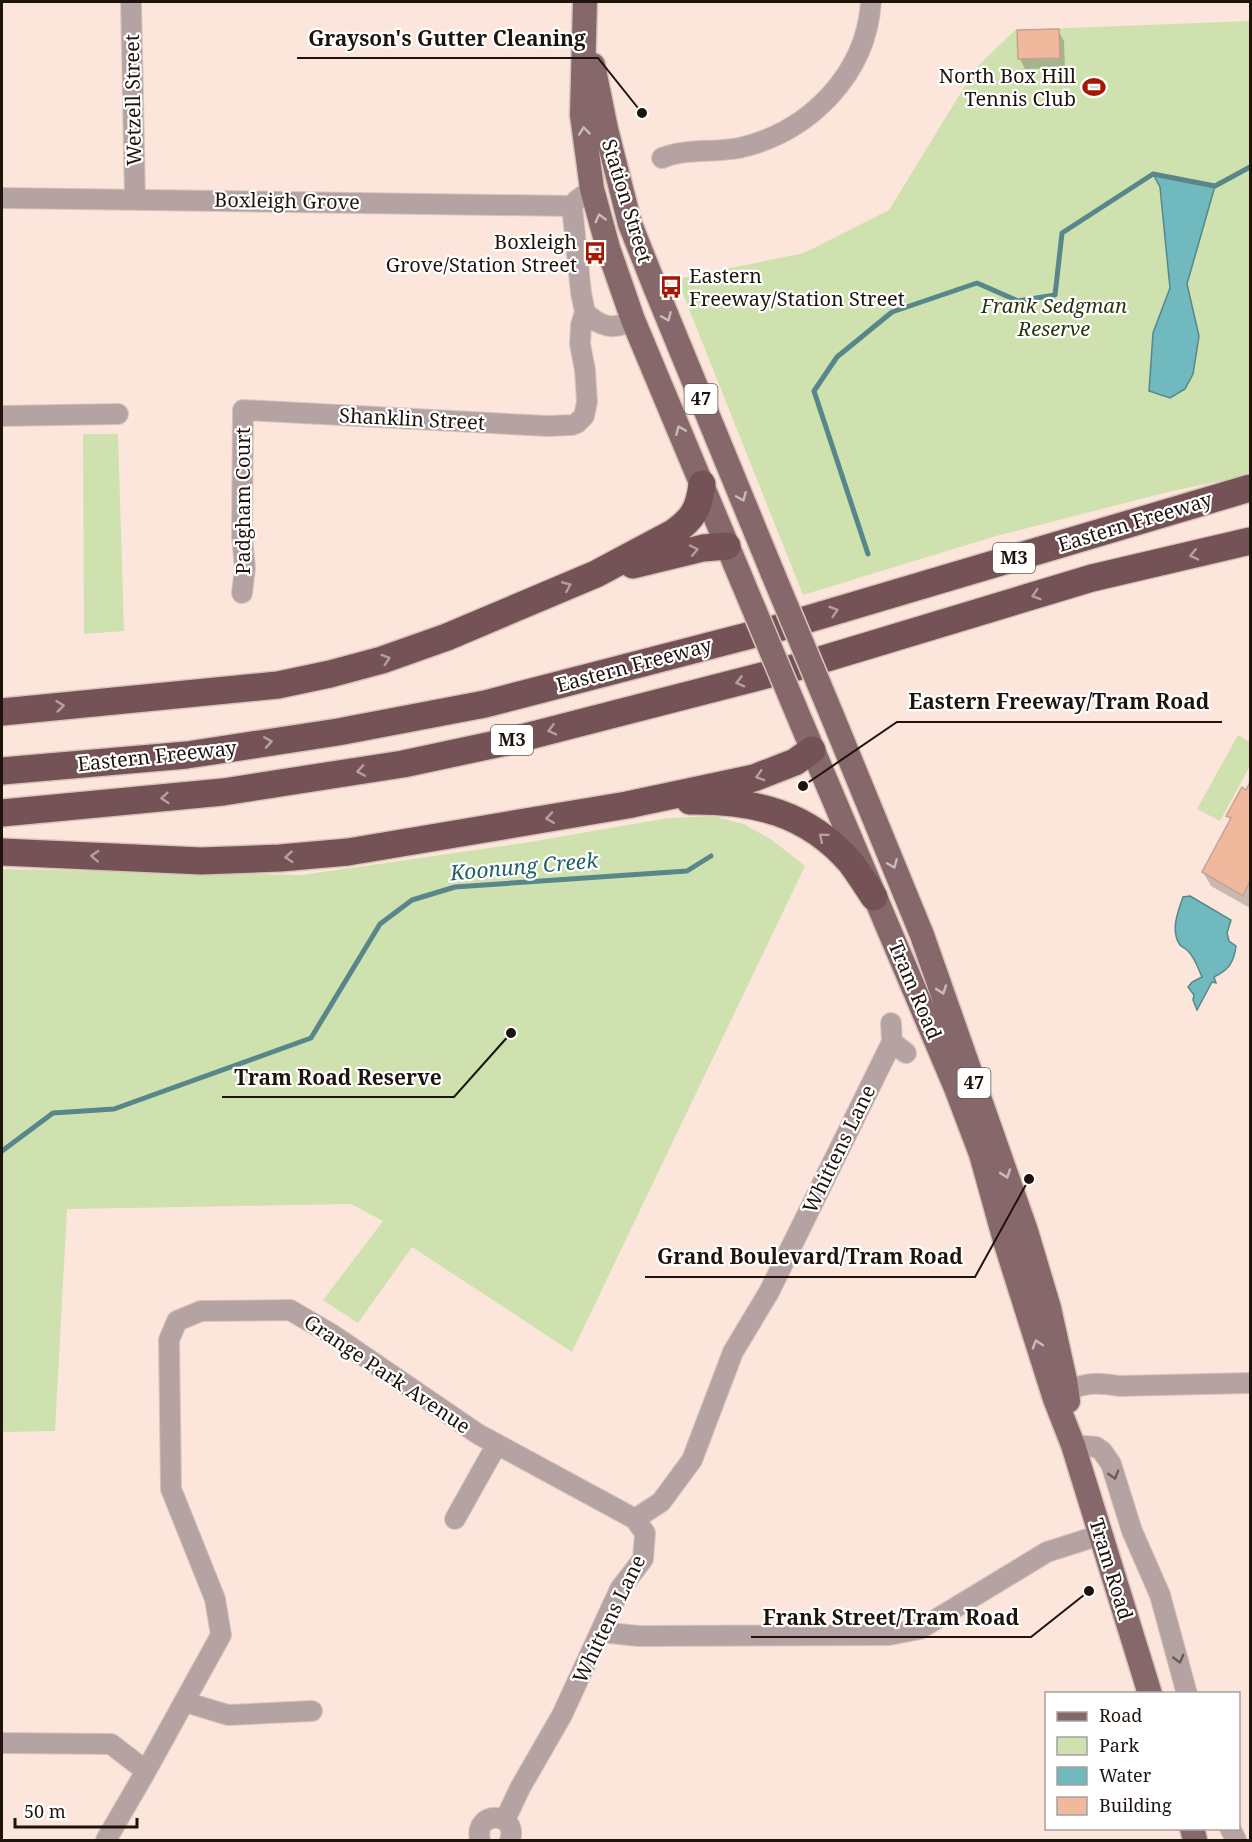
<svg xmlns="http://www.w3.org/2000/svg" width="1252" height="1842" font-family="'Noto Serif',serif">
<style>
.green{fill:#cfe1af}
.water{fill:#6fb9bf;stroke:#57878a;stroke-width:1.5}
.shadow{fill:#0003}
.lines{fill:none;stroke-linecap:round;stroke-linejoin:round}
.stream{stroke:#57878a;stroke-width:5}
.building{fill:#f0b99d;stroke:#c4a291;stroke-width:1.5}
.minor-casing{stroke:#d9c4ba;stroke-width:22}
.major-casing{stroke:#d9c4ba;stroke-width:27}
.highway-casing{stroke:#d9c4ba;stroke-width:30}
.minor{stroke:#b5a3a4;stroke-width:20}
.major{stroke:#86676a;stroke-width:24}
.highway{stroke:#755256;stroke-width:27}
.major-bridge-casing{stroke:#d9c4ba;stroke-width:27;stroke-linecap:butt}
.major-bridge{stroke:#86676a;stroke-width:24}
.oneway{stroke:#c9bbbc}
.oneway2{stroke:#b3a0a2}
.oneway3{stroke:#6a5b58}
.labels{text-anchor:middle;stroke-width:4.5;stroke-linejoin:round;paint-order:stroke}
.shield{fill:#fff;stroke:#625a56;stroke-width:1.5}
.shield-label{font-size:18px;font-weight:bold;fill:#1f130d}
.poi-label{font-size:20px;fill:#1f130d;stroke:#fff;text-anchor:end}
.street-label{font-size:20px;fill:#1f130d;stroke:#fff}
.park-label{font-size:20px;font-style:italic;fill:#2a350d;stroke:#fff}
.water-label{font-size:21px;font-style:italic;fill:#236166;stroke:#fff}
.leader{fill:none;stroke:#1f130d;stroke-width:2}
.callout-dot{fill:#1f130d;stroke:#fff;stroke-width:2}
.callout-label{font-size:21px;text-anchor:middle;font-weight:bold;fill:#1f130d;stroke:#fff;stroke-width:4.5;stroke-linejoin:round;paint-order:stroke}
</style>
<rect width="100%" height="100%" fill="#fce6db"/>
<path class="green" d="M1250,21V475L1172,491L996,536L803,595L677,279L804,253L889,210L976,68L1015,30Z
M83,434H118L124,631L84,634Z
M1238,735L1250,742V766L1220,821L1197,809Z
M712,816L744,824L772,840L805,866L572,1352L412,1247L358,1323L323,1300L383,1221L351,1204L67,1209L55,1431L2,1432V869L302,875L524,843L668,818Z"/>
<path class="water" d="M1153,174L1215,186L1187,284L1199,336L1193,374L1185,389L1170,398L1149,391L1153,333L1170,288L1160,187Z
M1190,896L1231,920L1227,933L1229,941L1236,946C1234,962 1229,970 1214,977L1216,983L1212,982L1197,1010L1193,1000L1194,995L1188,987L1192,982L1202,977C1198,968 1195,958 1188,951C1187,950 1181,946 1180,945C1170,931 1178,911 1183,897Z"/>
<path class="shadow" d="M1058,30L1064,41L1065,68L1025,69L1020,59Z
M1250,785V908L1211,886L1203,872L1231,821L1228,816Z"/>
<g class="lines">
<path class="stream" d="M868,554L814,391L837,357L892,312L977,283L1018,301L1055,295L1062,233L1153,174L1215,186L1250,167
M2,1151L53,1113L114,1109L311,1038L380,924L412,900L455,887L687,871L711,856"/>
</g>
<path class="building" d="M1059,29L1060,58L1018,59L1017,30Z
M1250,782V881L1243,896L1202,872L1231,818L1226,816L1242,787L1246,790Z"/>
<g class="lines">
<g class="minor-casing">
<path id="minor" d="M131,2L135,199
M662,158C686,148 713,153 739,148C809,132 866,75 871,2
M2,198L572,206
M585,312C600,327 614,331 633,320
M2,416L118,414
M242,593L245,568L242,537L243,410L548,426L572,425L577,423L584,416L587,402L585,370L580,344L581,325L585,312L581,293L572,206L576,201L592,189
M892,1042L906,1053
M1067,1390C1087,1383 1098,1382 1119,1386L1250,1383
M1073,1445L1096,1447L1102,1451L1111,1464L1132,1531L1160,1595L1187,1694
M455,1519L497,1444
M601,1632L638,1636L889,1635L920,1629L1047,1552L1100,1535
M185,1702L228,1715L312,1711
M2,1743L111,1744L146,1771
M505,1820L520,1788L562,1715L620,1589L643,1559L645,1533L635,1519L661,1502L692,1460L733,1352L769,1292L892,1042L891,1023
M1230,1828L1236,1840
M106,1840L146,1771L221,1635L215,1599L171,1489L169,1340L177,1321L201,1311L290,1310L333,1335L478,1434L635,1519
M480,1840C473,1810 519,1811 510,1840"/>
</g>
<g class="major-casing">
<path id="major" d="M585,2L582,115L592,189L608,248L633,320L743,583
M593,65L606,129L630,224L655,287L773,574
M831,713L922,935L1026,1231L1049,1308L1065,1380L1068,1401
M801,722L956,1088L981,1154L1006,1244L1055,1399L1073,1445L1150,1694
M1192,1828L1195,1840"/>
</g>
<g class="highway-casing">
<path id="highway" d="M633,565L703,548L727,546
M2,712L278,685L330,674L382,660L447,637L596,574L673,533C693,519 699,509 702,484
M2,771L187,755L338,732L485,704L778,628L1250,488
M690,801C754,800 808,813 851,863C859,874 867,886 874,897
M2,813L223,792L403,764L506,742L797,667L1092,578L1250,541
M2,852L201,861L280,858L348,852L627,805L754,778L795,762L812,750"/>
</g>
<use href="#minor" class="minor"/>
<use href="#major" class="major"/>
<use href="#highway" class="highway"/>
<g class="major-bridge-casing">
<path id="major-bridge" d="M773,574L831,713
M743,583L801,722"/>
</g>
<use href="#major-bridge" class="major-bridge"/>
</g>
<defs><path id="oneway-chevron" d="M-2-3.5L2.5 0L-2 3.5" fill="none" stroke-width="1.6" stroke-linecap="round" stroke-linejoin="round" transform="scale(1.5)"/></defs>
<g class="oneway">
<use href="#oneway-chevron" transform="translate(584 131) rotate(-96)"/>
<use href="#oneway-chevron" transform="translate(600 218) rotate(-105)"/>
<use href="#oneway-chevron" transform="translate(667 317) rotate(67)"/>
<use href="#oneway-chevron" transform="translate(680 430) rotate(-113)"/>
<use href="#oneway-chevron" transform="translate(742 497) rotate(67)"/>
<use href="#oneway-chevron" transform="translate(893 864) rotate(68)"/>
<use href="#oneway-chevron" transform="translate(942 990) rotate(71)"/>
<use href="#oneway-chevron" transform="translate(1006 1174) rotate(71)"/>
<use href="#oneway-chevron" transform="translate(1037 1344) rotate(-107)"/>
</g>
<g class="oneway2">
<use href="#oneway-chevron" transform="translate(694 550) rotate(-12)"/>
<use href="#oneway-chevron" transform="translate(1194 555) rotate(167)"/>
<use href="#oneway-chevron" transform="translate(567 586) rotate(-23)"/>
<use href="#oneway-chevron" transform="translate(1036 595) rotate(163)"/>
<use href="#oneway-chevron" transform="translate(834 611) rotate(-17)"/>
<use href="#oneway-chevron" transform="translate(386 659) rotate(-18)"/>
<use href="#oneway-chevron" transform="translate(740 682) rotate(166)"/>
<use href="#oneway-chevron" transform="translate(60 706) rotate(-6)"/>
<use href="#oneway-chevron" transform="translate(552 730) rotate(166)"/>
<use href="#oneway-chevron" transform="translate(268 742) rotate(-9)"/>
<use href="#oneway-chevron" transform="translate(361 771) rotate(171)"/>
<use href="#oneway-chevron" transform="translate(760 776) rotate(164)"/>
<use href="#oneway-chevron" transform="translate(165 798) rotate(175)"/>
<use href="#oneway-chevron" transform="translate(550 818) rotate(171)"/>
<use href="#oneway-chevron" transform="translate(823 837) rotate(-140)"/>
<use href="#oneway-chevron" transform="translate(95 856) rotate(-177)"/>
<use href="#oneway-chevron" transform="translate(289 857) rotate(175)"/>
</g>
<g class="oneway3">
<use href="#oneway-chevron" transform="translate(1114 1475) rotate(73)"/>
<use href="#oneway-chevron" transform="translate(1179 1659) rotate(75)"/>
</g>
<defs>
<g id="stadium-bare" transform="scale(1.8)"><path d="M0-5a6.5 5 0 1 0 0 10a6.5 5 0 1 0 0-10ZM-3.5-1.8h7v3.6h-7Z" fill="#a71600" stroke="#fff" stroke-width="2.5" paint-order="stroke"/></g>
<g id="bus-bare" transform="scale(1.8)"><path d="M-5-6H5V4H4V6H2V4H-2V6H-4V4H-5ZM-3.5-4V0h7V-4ZM-3.5 1.2v1.5H-2V1.2ZM2 1.2v1.5H3.5V1.2Z" fill="#a71600" stroke="#fff" stroke-width="2.5" paint-order="stroke"/></g>
</defs>
<g fill-rule="evenodd">
<use href="#stadium-bare" x="1094" y="87"/>
<use href="#bus-bare" x="595" y="253"/>
<use href="#bus-bare" x="671" y="287"/>
</g>
<g class="labels">
<g class="shield">
<rect x="684.5" y="384" width="33" height="30" rx="4.5"/>
<rect x="993" y="543" width="42" height="30" rx="4.5"/>
<rect x="491" y="725" width="42" height="30" rx="4.5"/>
<rect x="957.5" y="1068" width="33" height="30" rx="4.5"/>
</g>
<g class="shield-label">
<text x="701" y="405">47</text>
<text x="1014" y="564">M3</text>
<text x="512" y="746">M3</text>
<text x="974" y="1089">47</text>
</g>
<g class="poi-label">
<text x="1076" y="83">North Box Hill<tspan x="1076" dy="23">Tennis Club</tspan></text>
<text x="577" y="249">Boxleigh<tspan x="577" dy="23">Grove/Station Street</tspan></text>
<text x="689" y="283" text-anchor="start">Eastern<tspan x="689" dy="23">Freeway/Station Street</tspan></text>
</g>
<g class="street-label">
<text transform="translate(133 100) rotate(-91)" y="7">Wetzell Street</text>
<text transform="translate(287 201) rotate(1)" y="7">Boxleigh Grove</text>
<text transform="translate(627 201) rotate(73)" y="7">Station Street</text>
<text transform="translate(412 419) rotate(3)" y="7">Shanklin Street</text>
<text transform="translate(243 501) rotate(-90)" y="7">Padgham Court</text>
<text transform="translate(1135 522) rotate(-17)" y="7">Eastern Freeway</text>
<text transform="translate(634 665) rotate(-15)" y="7">Eastern Freeway</text>
<text transform="translate(157 756) rotate(-6)" y="7">Eastern Freeway</text>
<text transform="translate(915 990) rotate(67)" y="7">Tram Road</text>
<text transform="translate(839 1149) rotate(-64)" y="7">Whittens Lane</text>
<text transform="translate(387 1374) rotate(34)" y="7">Grange Park Avenue</text>
<text transform="translate(1111 1569) rotate(73)" y="7">Tram Road</text>
<text transform="translate(609 1619) rotate(-64)" y="7">Whittens Lane</text>
</g>
<g class="park-label">
<text x="1054" y="313">Frank Sedgman<tspan x="1054" dy="23">Reserve</tspan></text>
</g>
<g class="water-label">
<text transform="translate(524 867) rotate(-5)" y="7">Koonung Creek</text>
</g>
</g>
<path class="leader" d="M642 113L598 58H297M803 786L897 722H1222M511 1033L454 1097H222M1029 1179L975 1277H645M1089 1591L1031 1637H751"/>
<g class="callout-dot">
<circle cx="642" cy="113" r="6"/>
<circle cx="803" cy="786" r="6"/>
<circle cx="511" cy="1033" r="6"/>
<circle cx="1029" cy="1179" r="6"/>
<circle cx="1089" cy="1591" r="6"/>
</g>
<g class="callout-label">
<text x="447" y="46">Grayson's Gutter Cleaning</text>
<text x="1059" y="709">Eastern Freeway/Tram Road</text>
<text x="338" y="1085">Tram Road Reserve</text>
<text x="810" y="1264">Grand Boulevard/Tram Road</text>
<text x="891" y="1625">Frank Street/Tram Road</text>
</g>
<rect width="1252" height="1842" fill="none" stroke="#1f130d" stroke-width="6"/>
<rect x="1045" y="1692" width="195" height="138" fill="#ffffff" stroke="#a5a19e" stroke-width="1.5"/>
<rect x="1057" y="1712" width="30" height="9" fill="#86676a" stroke="#a5a19e" stroke-width="1.5"/>
<text x="1099" y="1722" font-size="18" fill="#1f130d">Road</text>
<rect x="1057" y="1737" width="30" height="18" fill="#cfe1af" stroke="#a5a19e" stroke-width="1.5"/>
<text x="1099" y="1752" font-size="18" fill="#1f130d">Park</text>
<rect x="1057" y="1767" width="30" height="18" fill="#6fb9bf" stroke="#a5a19e" stroke-width="1.5"/>
<text x="1099" y="1782" font-size="18" fill="#1f130d">Water</text>
<rect x="1057" y="1797" width="30" height="18" fill="#f0b99d" stroke="#a5a19e" stroke-width="1.5"/>
<text x="1099" y="1812" font-size="18" fill="#1f130d">Building</text>
<path d="M15 1818v9h122v-9" fill="none" stroke="#1f130d" stroke-width="3"/>
<text x="24" y="1818" font-size="18" fill="#1f130d" stroke="#ffffff" stroke-width="4.5" paint-order="stroke">50 m</text>
</svg>
